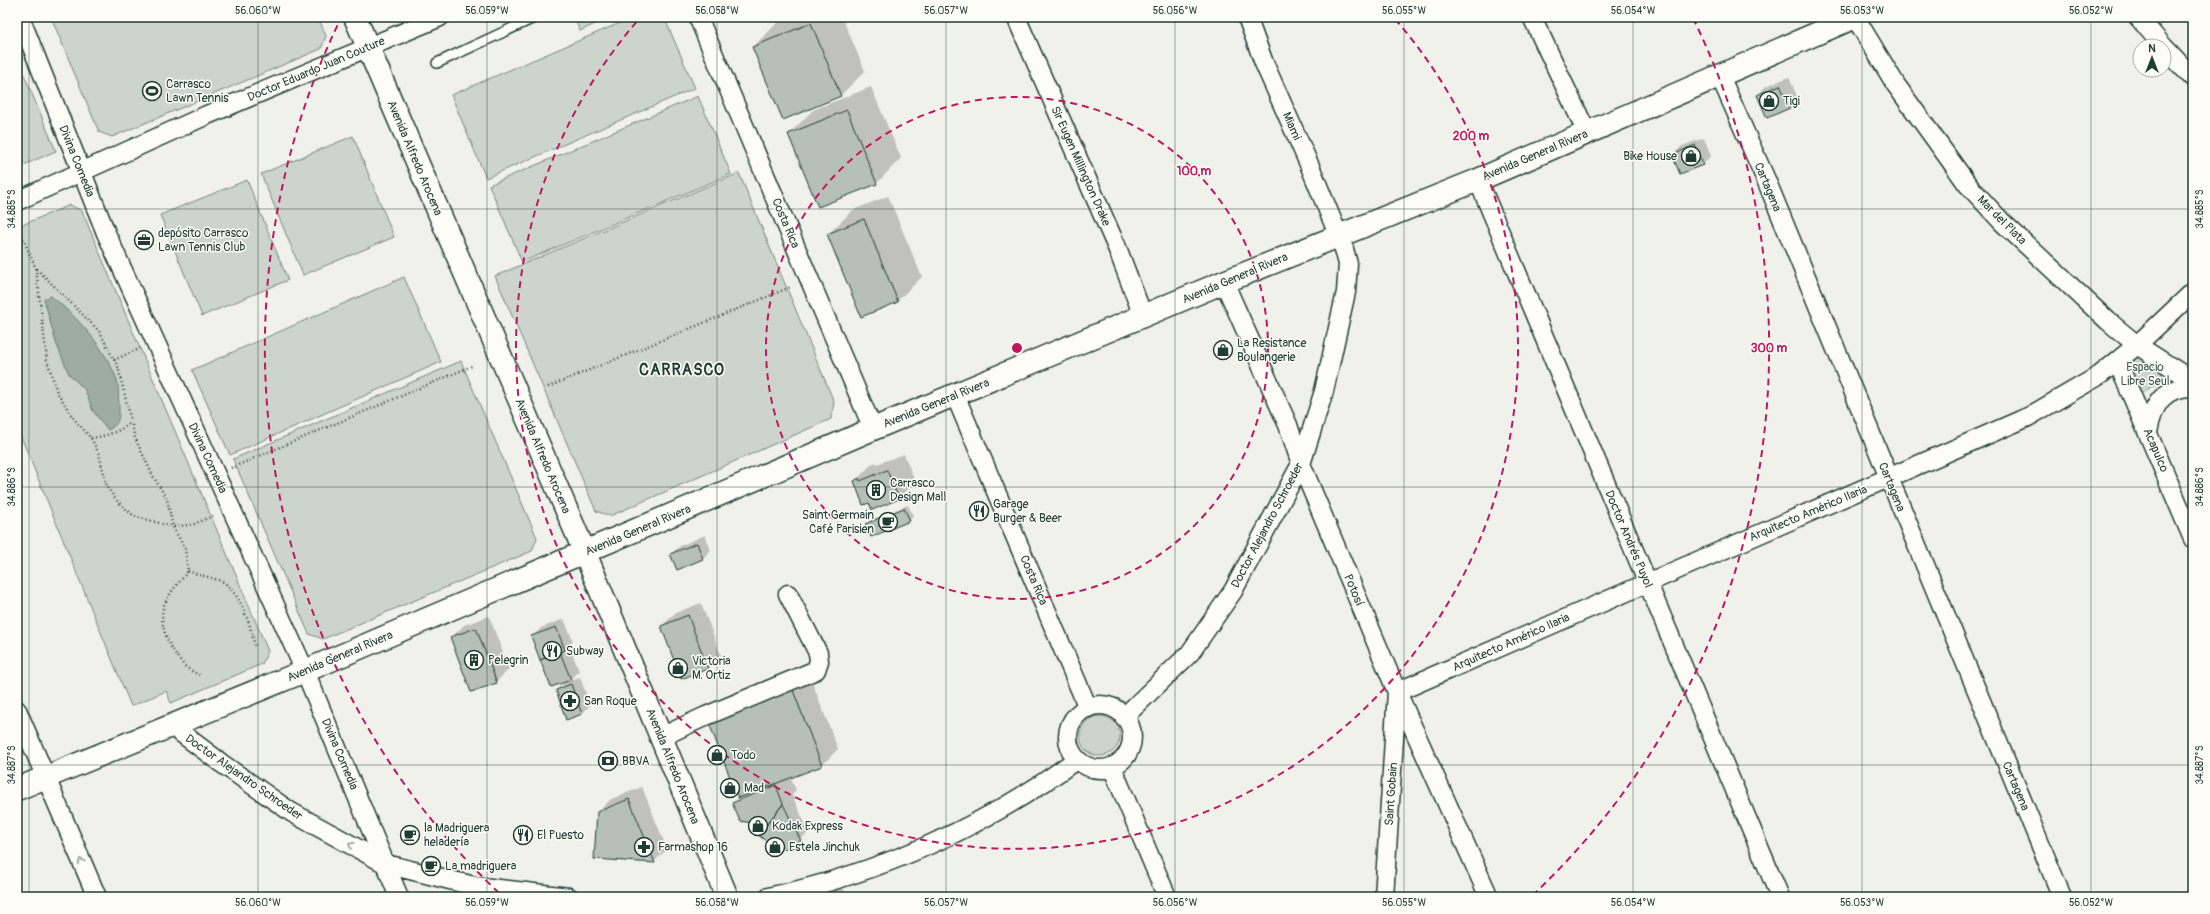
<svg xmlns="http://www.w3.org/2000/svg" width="2210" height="914" font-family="Pangolin,sans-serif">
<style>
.green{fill:#cdd3cd;stroke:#768880}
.water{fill:#9faca4;stroke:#6c8077}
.shadow{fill:#0003}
.building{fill:#b6bfb8;stroke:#1f3d34}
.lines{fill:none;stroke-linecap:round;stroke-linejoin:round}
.lane-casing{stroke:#1f3d34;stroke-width:12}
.street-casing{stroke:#1f3d34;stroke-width:21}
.secondary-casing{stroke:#1f3d34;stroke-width:25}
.path{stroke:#1f3d34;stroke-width:2.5;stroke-dasharray:1 3;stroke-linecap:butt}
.lane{stroke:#fdfcf7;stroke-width:9}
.street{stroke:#fdfcf7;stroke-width:18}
.secondary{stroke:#fdfcf7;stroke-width:22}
.oneway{stroke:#8e9c96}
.ticks{fill:none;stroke:#1f3d34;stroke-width:1;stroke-opacity:0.45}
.ring{fill:none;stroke:#c2185b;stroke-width:2;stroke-dasharray:7 5}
.labels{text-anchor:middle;stroke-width:3;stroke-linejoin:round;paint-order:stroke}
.street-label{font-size:12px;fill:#1f3d34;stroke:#fdfcf7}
.poi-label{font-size:12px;fill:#1f3d34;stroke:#fdfcf7;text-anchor:start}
.park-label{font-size:12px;fill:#425b53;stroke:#fdfcf7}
.district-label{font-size:16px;font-weight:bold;letter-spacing:1px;fill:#1f3d34;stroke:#fdfcf7}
.centre{fill:#c2185b;stroke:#fdfcf7;stroke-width:2}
.ring-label{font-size:12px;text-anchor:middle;font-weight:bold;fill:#c2185b;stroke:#fdfcf7;stroke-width:3;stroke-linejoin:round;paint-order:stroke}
.neatline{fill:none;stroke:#1f3d34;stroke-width:1.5}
.ticks-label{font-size:10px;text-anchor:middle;fill:#1f3d34}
</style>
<rect width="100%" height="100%" fill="#f0f1eb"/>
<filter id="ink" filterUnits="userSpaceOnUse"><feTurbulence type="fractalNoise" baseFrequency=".025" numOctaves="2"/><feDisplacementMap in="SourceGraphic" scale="8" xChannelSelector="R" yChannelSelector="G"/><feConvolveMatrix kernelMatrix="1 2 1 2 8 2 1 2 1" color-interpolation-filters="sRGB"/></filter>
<g filter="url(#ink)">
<path class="green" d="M51,17H318L326,36L321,49L112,137L99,132Z
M574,17H610L580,31Z
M634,17H664L695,88L486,178L451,95Z
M17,58L56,151L17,168Z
M698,96L731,174L522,262L489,185Z
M353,136L394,237L303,275L261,174Z
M739,173L834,402L831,419L610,516L596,511L495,276Z
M247,180L288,280L202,316L160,215Z
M70,205L82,211L268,651L262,664L171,703L166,691L131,706L17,427V227Z
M404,277L441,362L230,455L192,370Z
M2136,356L2162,370V379L2144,392L2140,391L2128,364Z
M461,361L537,538L532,551L323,639L309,634L233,459Z
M1080 736a20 20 0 1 1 40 0a20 20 0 1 1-40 0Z"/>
<path class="water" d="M51,296C78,318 105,347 117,380C119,387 118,397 119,405C119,417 120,424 108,430L93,411L85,390L69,374L56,343L44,299Z"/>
<path class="shadow" d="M792,17H842L865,71L841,95L753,47L777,23Z
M1789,77L1798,99L1789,107L1758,95L1766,86Z
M871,87L901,158L877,183L819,206L789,134L813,110Z
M1704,138L1711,156L1703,164L1680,173L1673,155L1682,146Z
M888,196L922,277L897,301L828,234L853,210Z
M904,454L915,482L898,499L869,502L855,481L872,464L876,462L877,464Z
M908,505L913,516L909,520L867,524L871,520Z
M705,535L711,550L703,558L677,568L671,554L680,546Z
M701,603L721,655L708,668L682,678L662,626L675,613Z
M489,616L509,669L496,682L452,637L464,625Z
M564,619L573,641L569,645L579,671L569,681L580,677L590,705L582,714L557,690L567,680L533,636L541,628Z
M807,669L838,749L821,766L790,777L796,790L792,795L809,832L800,840L763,830L734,803L739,798L708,718Z
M642,787L667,849L654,862L598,812L611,799Z
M843,887L847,897H816Z"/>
<path class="building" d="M811,23L841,96L783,120L752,47Z
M1780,85L1790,108L1767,118L1757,95Z
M847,110L877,184L818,207L788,134Z
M1695,145L1703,165L1680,174L1672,155Z
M864,219L898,302L861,317L827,234Z
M887,470L899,499L872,510L869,503L863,505L854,481L859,478L860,481Z
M904,508L910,521L871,537L865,524Z
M697,543L703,559L677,570L670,554Z
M688,615L708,669L681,679L661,626Z
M556,627L565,650L540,660L531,636Z
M476,628L497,683L471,692L450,637Z
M560,652L571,680L551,687L540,660Z
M571,684L582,714L566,720L556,690Z
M791,685L822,766L738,798L707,718Z
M776,785L783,804L762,831L752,823L740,821L732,803Z
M629,799L655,863L594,859L597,812Z
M783,804L801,841L784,849L773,846L758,835Z"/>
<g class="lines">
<g class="lane-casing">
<path id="lane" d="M437,63L536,17"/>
</g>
<g class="street-casing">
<path id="street" d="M20,17L106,233L305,671L399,897
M698,17L873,429
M1016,17L1118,250L1143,316
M1532,17L1587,133
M1855,17L1896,85L1968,185L2002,222L2108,321L2137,345L2193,381
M2138,17L2163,46
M2164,47L2193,78
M1720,76L1767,182L2062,897
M1478,180L1780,897
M17,201L207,115L440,17
M1224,282L1288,425L1301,464L1397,692L1489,897
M2117,361L2193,539
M955,395L1088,708
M2148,432C2153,405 2162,387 2193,387
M1068 737a32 32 0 1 1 64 0a32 32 0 1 1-64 0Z
M17,710L97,897
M1124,717L1190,653L1233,591L1301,464L1324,391L1346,292L1348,264L1344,249L1309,164L1264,63L1247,17
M172,726L221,763L291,812L386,864L474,886L569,897
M661,737L706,716L816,670L819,661L818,653L788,594
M1112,767L1167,897
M768,897C878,874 987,826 1077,759
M1384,897L1397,692L2028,417L2100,375L2137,345L2193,292"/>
</g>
<g class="secondary-casing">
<path id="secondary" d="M355,17L585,553L727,897
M17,789L305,671L873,429L1224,282L1478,180L1855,17"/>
</g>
<path class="path" d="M17,224L36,269L47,360L57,392L74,419L91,438L99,454L107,487L118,502L134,516L173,527L185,549L188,571C181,581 171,590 166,601C155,622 170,649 184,665C187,669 194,672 199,675
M37,269L99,331L118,367L135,438L153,476L167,499L173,527L194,524L215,515
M114,360L141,348
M548,387L791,287
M91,438C107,436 119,432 131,422
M231,468L472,366
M188,571C198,575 210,577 221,581C240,590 252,629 255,648"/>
<use href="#lane" class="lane"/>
<use href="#street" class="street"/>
<use href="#secondary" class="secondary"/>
</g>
<defs><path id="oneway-chevron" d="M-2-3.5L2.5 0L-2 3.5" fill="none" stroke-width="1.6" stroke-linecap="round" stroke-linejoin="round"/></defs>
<g class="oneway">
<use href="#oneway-chevron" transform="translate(351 845) rotate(-151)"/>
<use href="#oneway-chevron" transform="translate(81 861) rotate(-113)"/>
</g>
</g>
<path class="ticks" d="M29,17V897M258,17V897M487,17V897M717,17V897M946,17V897M1175,17V897M1404,17V897M1633,17V897M1862,17V897M2091,17V897M17,209H2193M17,487H2193M17,765H2193"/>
<g class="ring">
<circle cx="1017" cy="348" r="251"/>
<path d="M1395 19A501 501 0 1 1 639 19"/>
<path d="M499 893A752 752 0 0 1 341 18M1693 18A752 752 0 0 1 1535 893"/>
</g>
<defs>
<g id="stadium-ring" transform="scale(1)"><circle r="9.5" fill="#fdfcf7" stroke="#1f3d34" stroke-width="1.5"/><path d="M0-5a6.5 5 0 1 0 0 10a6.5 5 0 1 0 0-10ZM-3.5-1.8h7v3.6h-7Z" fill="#1f3d34"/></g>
<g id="shop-ring" transform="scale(1)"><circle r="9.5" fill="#fdfcf7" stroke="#1f3d34" stroke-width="1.5"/><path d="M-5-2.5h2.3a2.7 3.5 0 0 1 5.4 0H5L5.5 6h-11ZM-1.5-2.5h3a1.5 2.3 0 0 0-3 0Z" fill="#1f3d34"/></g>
<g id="office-ring" transform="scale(1)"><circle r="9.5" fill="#fdfcf7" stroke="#1f3d34" stroke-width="1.5"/><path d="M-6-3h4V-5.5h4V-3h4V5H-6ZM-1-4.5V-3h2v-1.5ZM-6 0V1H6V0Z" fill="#1f3d34"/></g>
<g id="building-ring" transform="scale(1)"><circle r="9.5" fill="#fdfcf7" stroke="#1f3d34" stroke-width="1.5"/><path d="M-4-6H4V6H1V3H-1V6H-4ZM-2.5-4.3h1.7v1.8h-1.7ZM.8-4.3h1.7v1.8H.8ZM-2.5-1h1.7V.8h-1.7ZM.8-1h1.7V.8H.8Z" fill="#1f3d34"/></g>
<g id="restaurant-ring" transform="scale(1)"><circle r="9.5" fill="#fdfcf7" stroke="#1f3d34" stroke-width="1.5"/><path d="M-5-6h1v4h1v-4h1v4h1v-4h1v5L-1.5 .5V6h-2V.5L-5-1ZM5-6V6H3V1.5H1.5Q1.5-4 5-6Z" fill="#1f3d34"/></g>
<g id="cafe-ring" transform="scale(1)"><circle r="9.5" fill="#fdfcf7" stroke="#1f3d34" stroke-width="1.5"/><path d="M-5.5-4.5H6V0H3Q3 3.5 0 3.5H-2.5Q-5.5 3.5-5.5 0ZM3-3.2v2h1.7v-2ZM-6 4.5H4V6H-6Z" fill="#1f3d34"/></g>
<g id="pharmacy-ring" transform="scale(1)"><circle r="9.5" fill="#fdfcf7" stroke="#1f3d34" stroke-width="1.5"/><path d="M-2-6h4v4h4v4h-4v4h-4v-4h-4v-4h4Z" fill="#1f3d34"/></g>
<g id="bank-ring" transform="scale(1)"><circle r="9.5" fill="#fdfcf7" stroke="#1f3d34" stroke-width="1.5"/><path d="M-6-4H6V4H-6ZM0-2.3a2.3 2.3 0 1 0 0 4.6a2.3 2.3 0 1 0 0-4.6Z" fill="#1f3d34"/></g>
</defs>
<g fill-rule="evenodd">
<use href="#stadium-ring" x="152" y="91"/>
<use href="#shop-ring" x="1769" y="101"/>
<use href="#shop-ring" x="1691" y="156"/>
<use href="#office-ring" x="144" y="240"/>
<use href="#shop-ring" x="1223" y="350"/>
<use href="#building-ring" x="876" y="490"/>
<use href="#restaurant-ring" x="979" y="511"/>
<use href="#cafe-ring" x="888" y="522"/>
<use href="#restaurant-ring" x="552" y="651"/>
<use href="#building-ring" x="474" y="660"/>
<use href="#shop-ring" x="678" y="668"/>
<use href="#pharmacy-ring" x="570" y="701"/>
<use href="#shop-ring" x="717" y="755"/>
<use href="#bank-ring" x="608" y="761"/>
<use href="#shop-ring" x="730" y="788"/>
<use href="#shop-ring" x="758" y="826"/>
<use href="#cafe-ring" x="410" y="835"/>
<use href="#restaurant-ring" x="523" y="835"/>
<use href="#pharmacy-ring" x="644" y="847"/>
<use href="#shop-ring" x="775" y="847"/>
<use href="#cafe-ring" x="431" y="866"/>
</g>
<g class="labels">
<g class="street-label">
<text transform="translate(316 69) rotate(-23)" y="4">Doctor Eduardo Juan Couture</text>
<text transform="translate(1292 126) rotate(66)" y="4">Miami</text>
<text transform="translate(1535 155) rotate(-23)" y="4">Avenida General Rivera</text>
<text transform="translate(415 158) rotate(67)" y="4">Avenida Alfredo Arocena</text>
<text transform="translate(77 161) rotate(68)" y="4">Divina Comedia</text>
<text transform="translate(1081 166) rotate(66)" y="4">Sir Eugen Millington Drake</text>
<text transform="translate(1768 187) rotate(67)" y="4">Cartagena</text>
<text transform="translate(2002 220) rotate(45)" y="4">Mar del Plata</text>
<text transform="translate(786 223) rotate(67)" y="4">Costa Rica</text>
<text transform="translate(1235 278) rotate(-23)" y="4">Avenida General Rivera</text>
<text transform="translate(936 403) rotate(-22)" y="4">Avenida General Rivera</text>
<text transform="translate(2156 450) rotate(67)" y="4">Acapulco</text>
<text transform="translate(543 456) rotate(67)" y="4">Avenida Alfredo Arocena</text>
<text transform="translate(208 458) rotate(65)" y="4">Divina Comedia</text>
<text transform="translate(1892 487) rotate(68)" y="4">Cartagena</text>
<text transform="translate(1808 513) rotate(-23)" y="4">Arquitecto Américo Ilaria</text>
<text transform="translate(1267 525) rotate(-62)" y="4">Doctor Alejandro Schroeder</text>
<text transform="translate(638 530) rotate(-23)" y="4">Avenida General Rivera</text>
<text transform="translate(1629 539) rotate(67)" y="4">Doctor Andrés Puyol</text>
<text transform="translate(1034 580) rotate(67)" y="4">Costa Rica</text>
<text transform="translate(1354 590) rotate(67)" y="4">Potosí</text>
<text transform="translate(1511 642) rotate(-24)" y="4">Arquitecto Américo Ilaria</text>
<text transform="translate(340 656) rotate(-23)" y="4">Avenida General Rivera</text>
<text transform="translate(340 754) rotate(67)" y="4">Divina Comedia</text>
<text transform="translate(673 766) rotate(68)" y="4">Avenida Alfredo Arocena</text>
<text transform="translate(244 777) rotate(35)" y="4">Doctor Alejandro Schroeder</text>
<text transform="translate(2016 786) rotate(67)" y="4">Cartagena</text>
<text transform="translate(1391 794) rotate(-86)" y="4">Saint Gobain</text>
</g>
<g class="poi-label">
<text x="166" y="88">Carrasco<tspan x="166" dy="14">Lawn Tennis</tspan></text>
<text x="1783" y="105">Tigi</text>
<text x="1677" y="160" text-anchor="end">Bike House</text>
<text x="158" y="237">depósito Carrasco<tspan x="158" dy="14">Lawn Tennis Club</tspan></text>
<text x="1237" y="347">La Resistance<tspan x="1237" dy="14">Boulangerie</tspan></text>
<text x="890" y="487">Carrasco<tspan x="890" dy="14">Design Mall</tspan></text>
<text x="993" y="508">Garage<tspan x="993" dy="14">Burger &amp; Beer</tspan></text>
<text x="874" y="519" text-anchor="end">Saint Germain<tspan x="874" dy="14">Café Parisien</tspan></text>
<text x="566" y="655">Subway</text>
<text x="488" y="664">Pelegrin</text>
<text x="692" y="665">Victoria<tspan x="692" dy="14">M. Ortiz</tspan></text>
<text x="584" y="705">San Roque</text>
<text x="731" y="759">Todo</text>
<text x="622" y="765">BBVA</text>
<text x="744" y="792">Mad</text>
<text x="772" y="830">Kodak Express</text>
<text x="424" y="832">la Madriguera<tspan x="424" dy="14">heladería</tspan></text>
<text x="537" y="839">El Puesto</text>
<text x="658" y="851">Farmashop 16</text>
<text x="789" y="851">Estela Jinchuk</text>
<text x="445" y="870">La madriguera</text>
</g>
<g class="park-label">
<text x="2145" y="371">Espacio<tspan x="2145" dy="14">Libre Seul</tspan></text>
</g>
<g class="district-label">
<text x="682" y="375">CARRASCO</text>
</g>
</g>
<circle cx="1017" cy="348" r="6" class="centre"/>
<g class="ring-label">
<text x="1471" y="140">200 m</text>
<text x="1194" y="175">100 m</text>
<text x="1769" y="352">300 m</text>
</g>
<rect width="2210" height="914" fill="none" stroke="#fdfcf7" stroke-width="44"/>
<g transform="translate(2152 58)"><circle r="19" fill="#fdfcf7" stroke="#a4b0a9"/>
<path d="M0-3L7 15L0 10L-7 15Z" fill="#1f3d34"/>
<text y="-6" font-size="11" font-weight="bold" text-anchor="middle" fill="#1f3d34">N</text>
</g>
<rect x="22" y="22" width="2166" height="870" class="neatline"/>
<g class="ticks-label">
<text x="258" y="14">56.060°W</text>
<text x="487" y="14">56.059°W</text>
<text x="717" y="14">56.058°W</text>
<text x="946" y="14">56.057°W</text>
<text x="1175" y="14">56.056°W</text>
<text x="1404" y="14">56.055°W</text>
<text x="1633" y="14">56.054°W</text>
<text x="1862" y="14">56.053°W</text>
<text x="2091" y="14">56.052°W</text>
<text transform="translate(11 209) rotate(-90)" y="4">34.885°S</text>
<text transform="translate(2199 209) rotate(-90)" y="4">34.885°S</text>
<text transform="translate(11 487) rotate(-90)" y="4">34.886°S</text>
<text transform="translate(2199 487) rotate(-90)" y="4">34.886°S</text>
<text transform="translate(11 765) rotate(-90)" y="4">34.887°S</text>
<text transform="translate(2199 765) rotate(-90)" y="4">34.887°S</text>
<text x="258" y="906">56.060°W</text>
<text x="487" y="906">56.059°W</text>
<text x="717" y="906">56.058°W</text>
<text x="946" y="906">56.057°W</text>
<text x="1175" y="906">56.056°W</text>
<text x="1404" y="906">56.055°W</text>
<text x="1633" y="906">56.054°W</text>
<text x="1862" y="906">56.053°W</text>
<text x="2091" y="906">56.052°W</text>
</g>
</svg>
